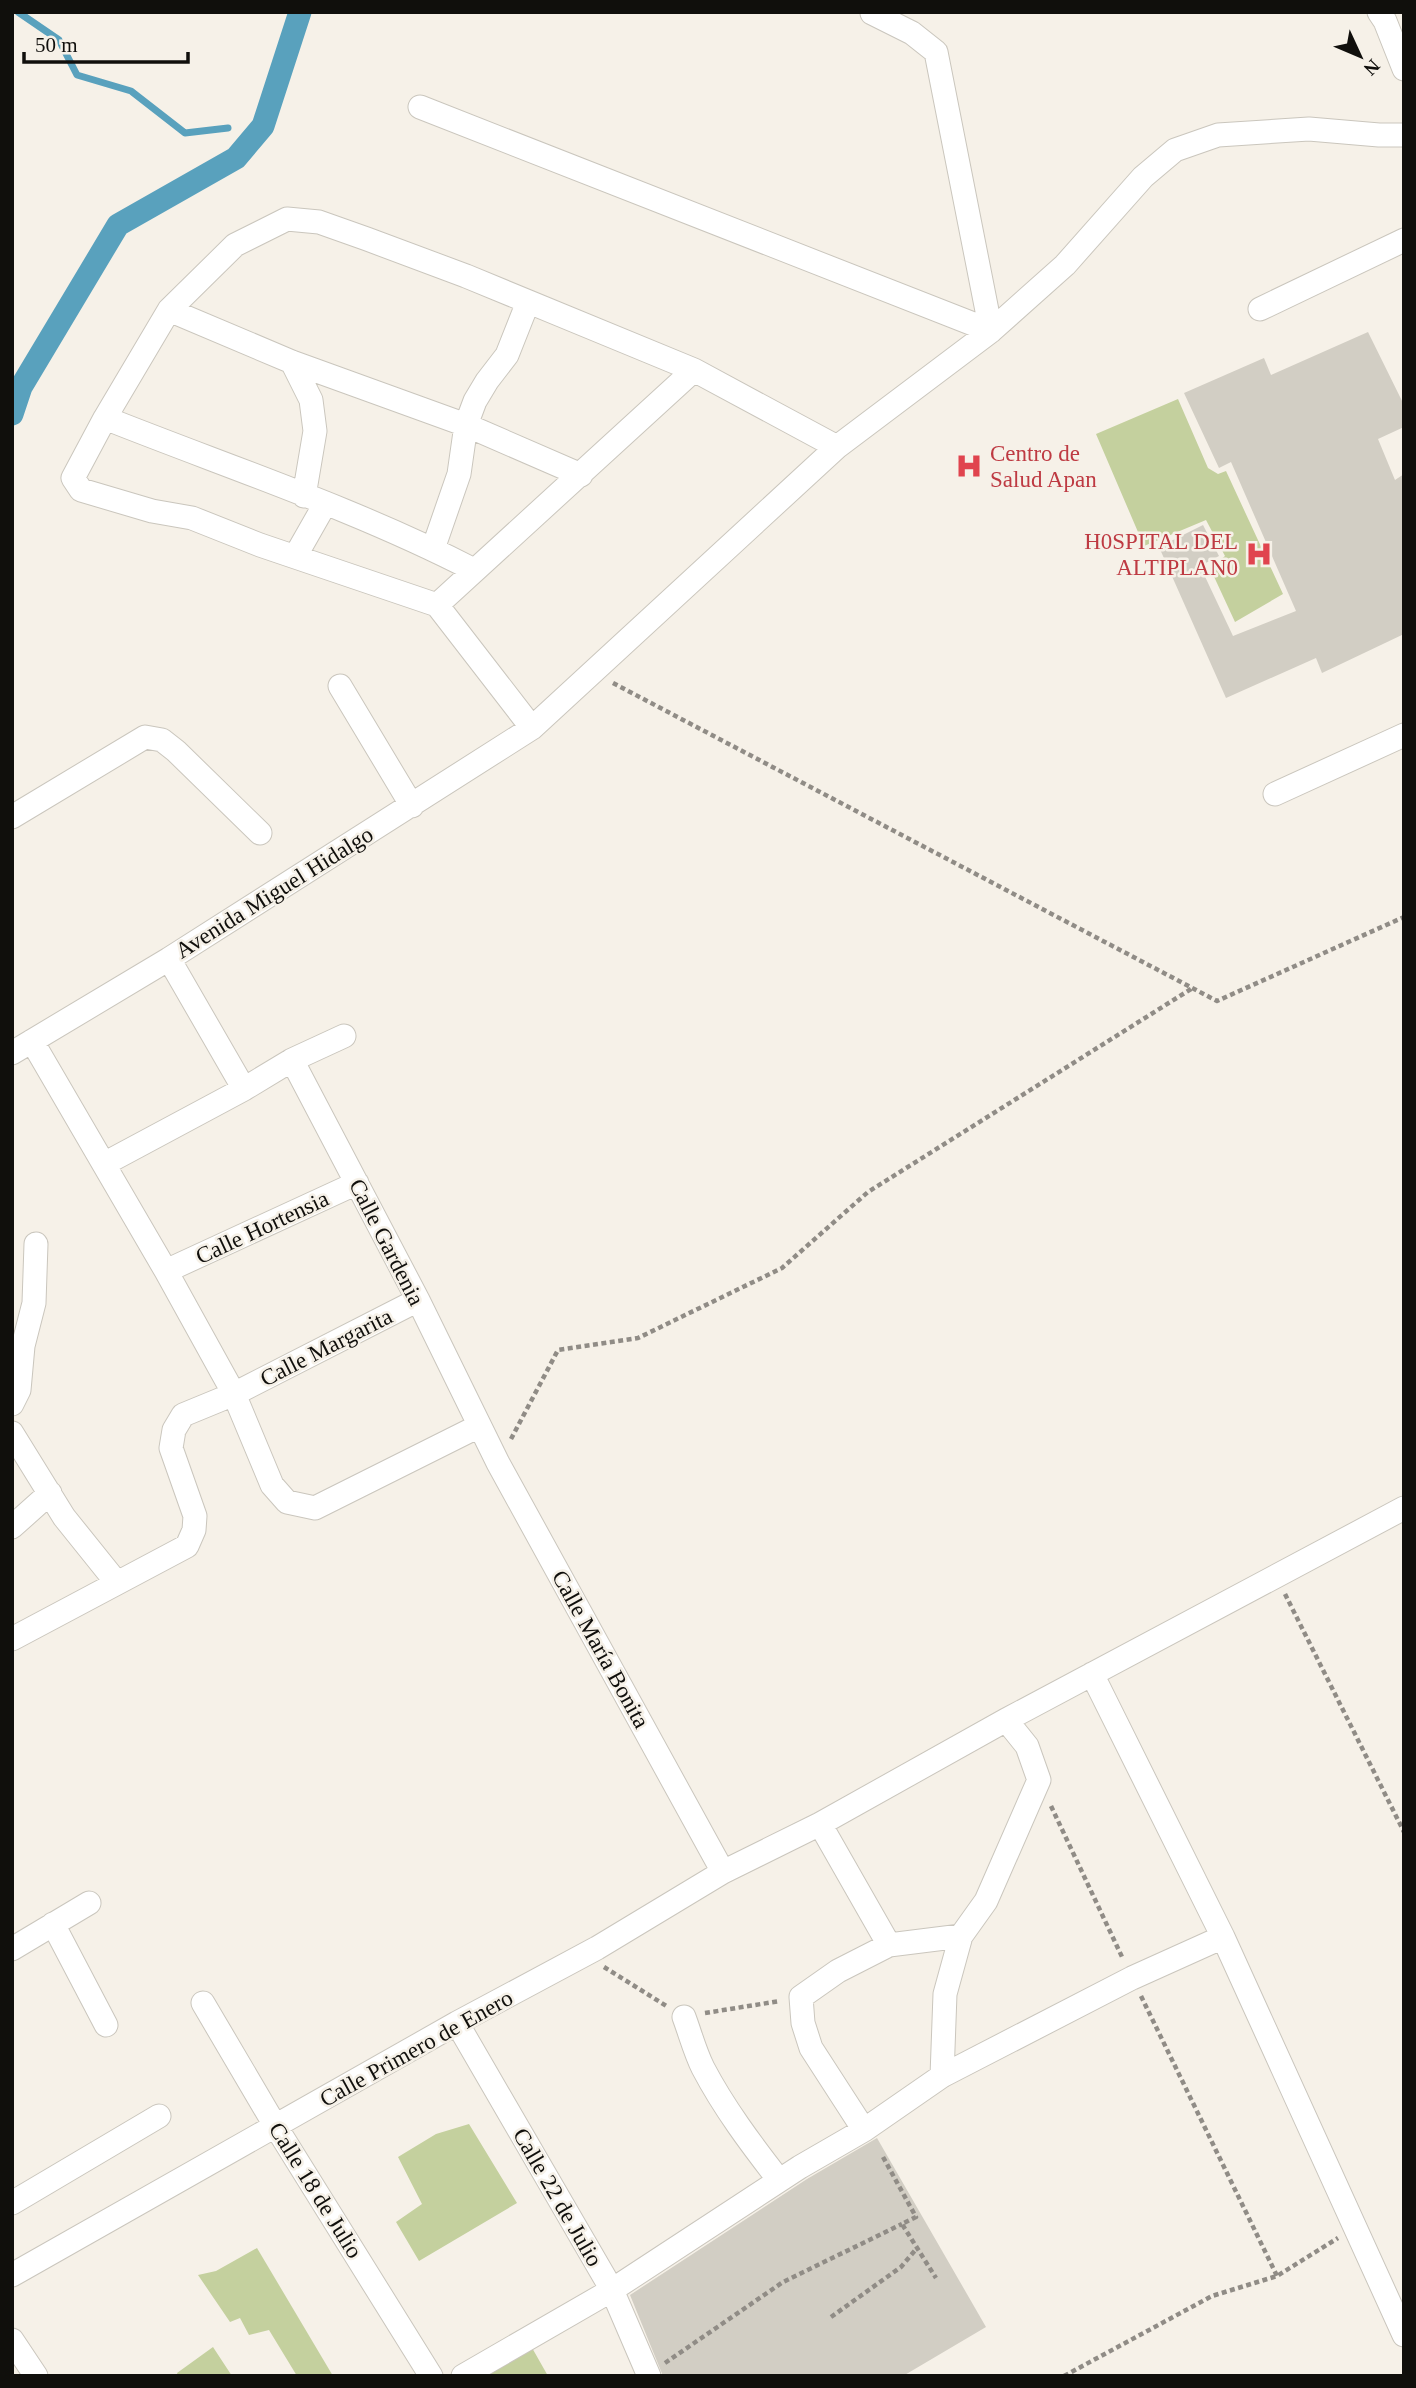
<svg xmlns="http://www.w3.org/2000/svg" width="1416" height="2388" font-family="Georgia,serif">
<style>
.green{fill:#c4d09e}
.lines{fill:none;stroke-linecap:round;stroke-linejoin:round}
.stream{stroke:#59a1bd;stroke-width:7}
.canal{stroke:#59a1bd;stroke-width:23}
.building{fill:#d2cec4}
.minor-casing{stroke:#cac6bd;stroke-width:25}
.path{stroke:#908c86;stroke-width:4.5;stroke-dasharray:5 3.5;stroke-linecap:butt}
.minor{stroke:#fff;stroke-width:23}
.labels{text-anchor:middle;stroke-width:5;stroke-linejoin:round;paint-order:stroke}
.health-label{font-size:23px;fill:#be3a42;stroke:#f6f1e8;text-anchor:start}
.street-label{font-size:23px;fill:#100f0c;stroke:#f6f1e8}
</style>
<rect width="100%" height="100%" fill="#f6f1e8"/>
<path class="green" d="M1178,399L1208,468L1218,474L1226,471L1283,594L1235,622L1210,568L1225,556L1206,520L1144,546L1096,434Z
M469,2124L517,2203L419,2261L396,2222L422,2204L398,2157L436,2134Z
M257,2248L333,2376H297L269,2330L249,2335L240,2318L230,2322L198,2275L216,2271Z
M531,2346L548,2376H488Z
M213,2347L232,2376H178L177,2373Z"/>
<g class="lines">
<path class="stream" d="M18,12L59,40L77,75L131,91L185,133L228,128"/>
<path class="canal" d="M12,414L21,387L118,225L236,158L263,126L300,12"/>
</g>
<path class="building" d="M1368,332L1404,405V427L1378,439L1395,480L1404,474V634L1322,673L1316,658L1226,698L1159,547L1203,525L1219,556L1200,566L1233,636L1296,611L1231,462L1219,468L1184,393L1264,358L1271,375Z
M877,2138L986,2327L903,2376H663L630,2295L807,2179Z"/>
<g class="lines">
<g class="minor-casing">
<path id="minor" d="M1379,12L1385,21L1404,69
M872,13L912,33L936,52L991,331
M420,107L991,331
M1260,309L1404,240
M169,310L292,362L466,425L581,475
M292,362L311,400L315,431L304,496
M105,418C228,467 356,509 474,570
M433,549L459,474L466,425L475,401L487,381L507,355L528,302
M296,555L325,504
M437,605L694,370
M340,686L412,806
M532,728L437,605L260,545L192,518L152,511L81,490L73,478L105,418L169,310L235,245L287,219L319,222L367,239L466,276L694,370L837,447
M1275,794L1404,735
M12,817L145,737L162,740L176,751L260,833
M169,959L244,1089
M32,1041L166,1271L234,1394L272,1485L287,1502L315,1508L479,1426
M12,1053L169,959L532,728L837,447L991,331L1065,265L1143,177L1175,150L1218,135L1309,129L1379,135H1404
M292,1060L418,1300L498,1463L723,1872
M104,1164L244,1089L292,1060L344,1036
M166,1271L357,1183
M12,1404L19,1390L23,1346L34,1303L36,1244
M12,1433L64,1517L117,1583
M12,1527L50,1493
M12,1639L187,1546L194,1530L195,1516L171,1448L174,1430L183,1415L234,1394L418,1300
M1092,1674L1223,1937L1404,2335
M820,1824L889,1945
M53,1924L106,2025
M12,1949L89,1903
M203,2003L276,2127L431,2376
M684,2017C690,2033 695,2052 703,2068C724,2108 751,2144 779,2180
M457,2023L612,2290L649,2376
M942,2076L945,1994L961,1936L986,1901L1039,1780L1027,1746L1006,1720
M864,2130L811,2048L803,2023L801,1997L838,1971L889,1945L961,1936
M12,2203L159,2116
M12,2275L457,2023L597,1948L723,1872L820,1824L1006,1720L1404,1508
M12,2340L36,2376
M463,2376L612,2290L800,2167L864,2130L942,2076L1132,1978L1223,1937"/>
</g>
<path class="path" d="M613,683L1217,1001L1404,917
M511,1439L558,1350L638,1338L782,1268L868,1192L1191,989
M1285,1594L1404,1832
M1051,1806L1123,1959
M604,1967L668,2007
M1141,1996L1277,2276
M705,2013L780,2001
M883,2157L916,2217L902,2224L936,2278
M831,2317L901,2267L917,2248
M665,2363L783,2282L902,2224
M1064,2376L1212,2296L1277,2276L1338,2238"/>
<use href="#minor" class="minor"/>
</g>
<defs>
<g id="hospital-bare" transform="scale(2.1)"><path d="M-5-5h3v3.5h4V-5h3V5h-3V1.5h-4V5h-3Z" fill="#e0444e" stroke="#f6f1e8" stroke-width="2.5" paint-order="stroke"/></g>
</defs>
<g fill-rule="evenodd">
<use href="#hospital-bare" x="969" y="466"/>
<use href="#hospital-bare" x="1259" y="554"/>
</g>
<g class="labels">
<g class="health-label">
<text x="990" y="461">Centro de<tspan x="990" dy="26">Salud Apan</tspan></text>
<text x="1238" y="549" text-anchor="end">H0SPITAL DEL<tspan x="1238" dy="26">ALTIPLAN0</tspan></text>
</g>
<g class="street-label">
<text transform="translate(274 892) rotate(-32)" y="8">Avenida Miguel Hidalgo</text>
<text transform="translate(262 1227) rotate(-25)" y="8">Calle Hortensia</text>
<text transform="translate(387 1242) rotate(63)" y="8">Calle Gardenia</text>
<text transform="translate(326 1347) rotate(-27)" y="8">Calle Margarita</text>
<text transform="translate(601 1649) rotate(61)" y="8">Calle María Bonita</text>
<text transform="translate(416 2048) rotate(-29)" y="8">Calle Primero de Enero</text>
<text transform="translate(316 2190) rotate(58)" y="8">Calle 18 de Julio</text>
<text transform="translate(558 2197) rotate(60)" y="8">Calle 22 de Julio</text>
</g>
</g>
<rect width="1416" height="2388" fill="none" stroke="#100f0c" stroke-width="28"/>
<g transform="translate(1360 56) rotate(134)" stroke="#f6f1e8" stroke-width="5" paint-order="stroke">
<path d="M0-5L12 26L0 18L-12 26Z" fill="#100f0c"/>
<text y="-10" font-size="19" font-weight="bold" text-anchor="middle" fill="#100f0c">N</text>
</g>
<path d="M24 52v10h164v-10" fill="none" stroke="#100f0c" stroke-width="3.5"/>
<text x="35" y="52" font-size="21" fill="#100f0c" stroke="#f6f1e8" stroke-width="5" paint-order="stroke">50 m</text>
</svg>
